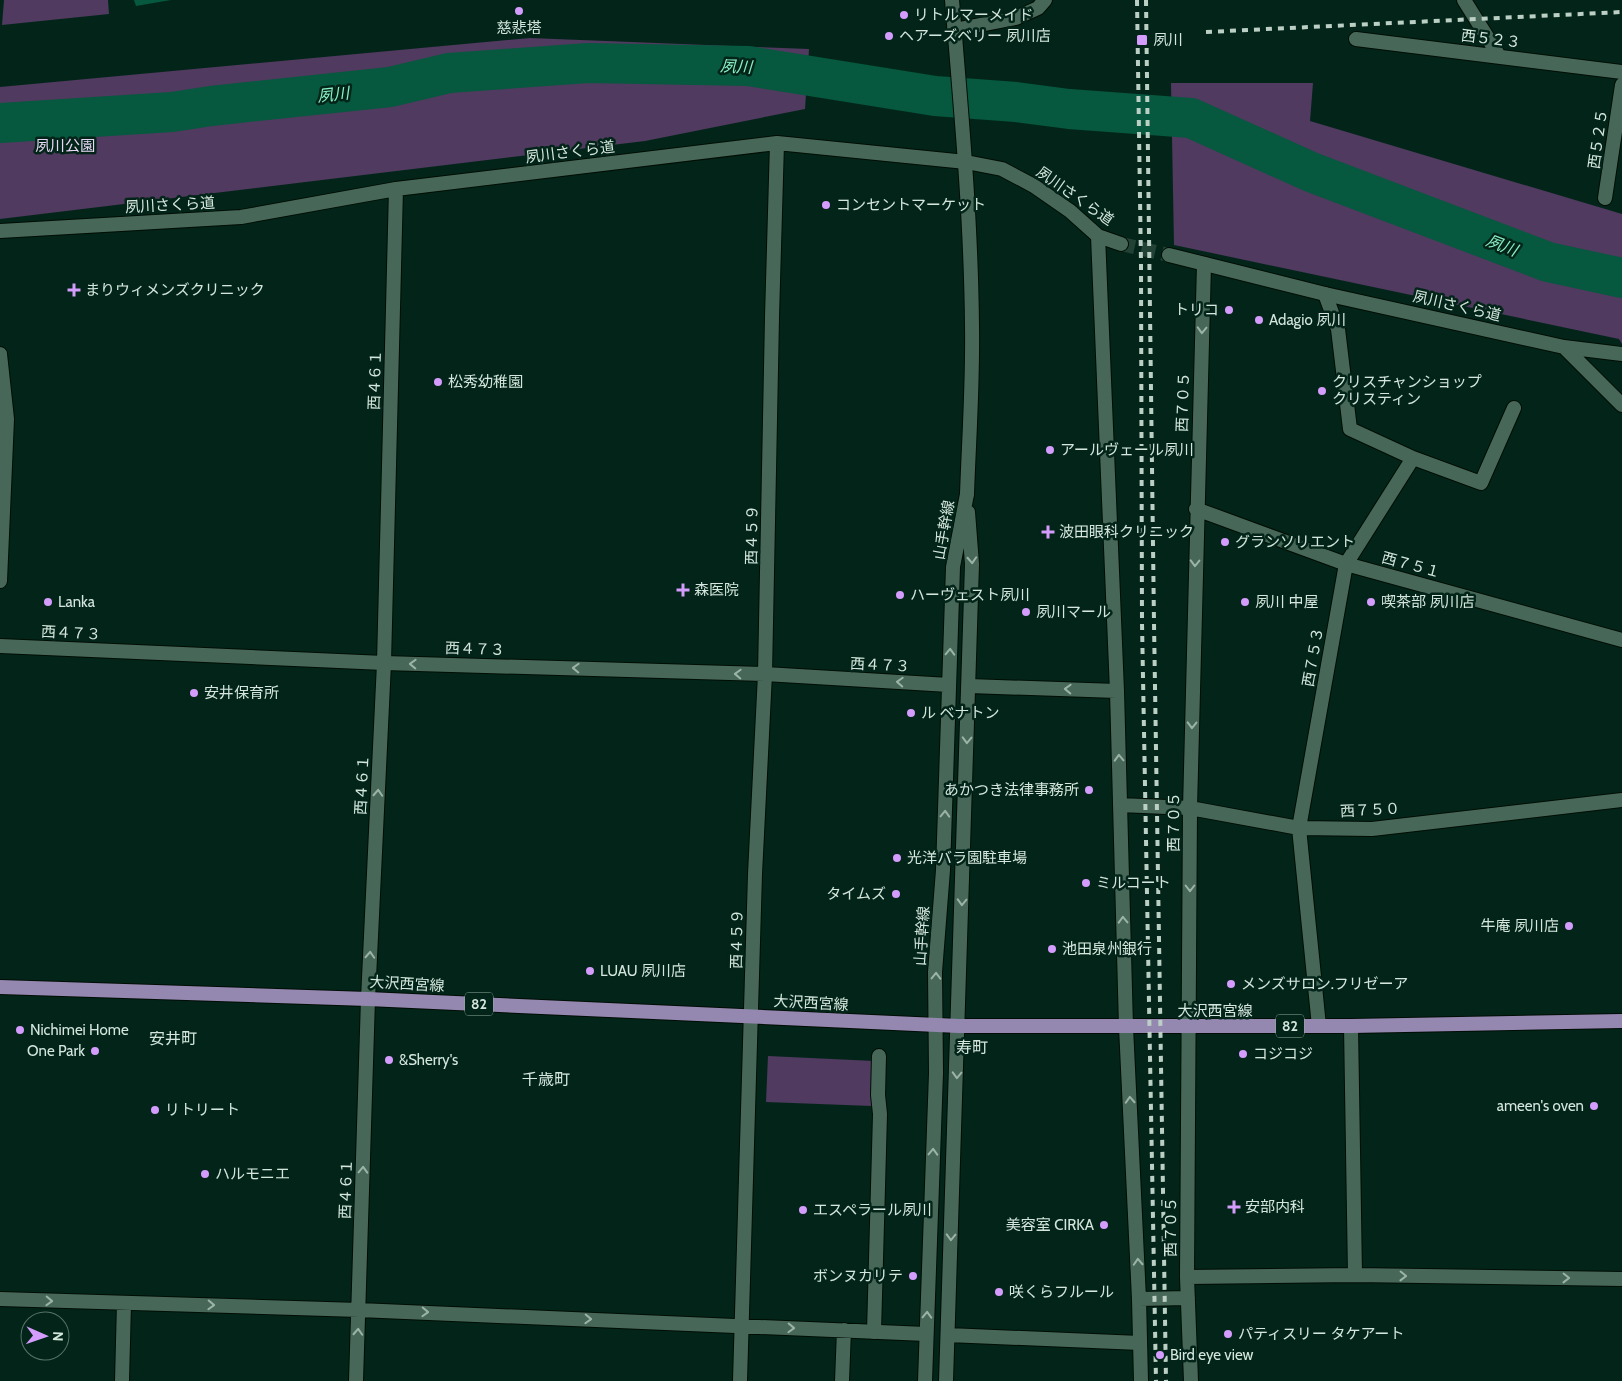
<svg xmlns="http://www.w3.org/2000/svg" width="1622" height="1381" font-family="Cabin,'Noto Sans JP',sans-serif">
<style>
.green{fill:#503a5f}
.water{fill:#06583e}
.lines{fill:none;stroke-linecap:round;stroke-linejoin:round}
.river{stroke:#06583e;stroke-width:40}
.minor-tunnel{stroke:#224236;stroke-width:14;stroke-dasharray:14 7;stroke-linecap:butt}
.pedestrian-casing{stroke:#000d05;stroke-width:16}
.minor-casing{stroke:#000d05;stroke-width:16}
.tertiary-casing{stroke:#000d05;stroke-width:16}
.primary-casing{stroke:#000d05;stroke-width:16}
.pedestrian{stroke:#476859;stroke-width:14}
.minor{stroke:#476859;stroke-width:14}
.tertiary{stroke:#476859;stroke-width:14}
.primary{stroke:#9588b0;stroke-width:14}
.rail{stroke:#bbcfc5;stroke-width:4;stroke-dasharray:6 6;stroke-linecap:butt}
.oneway{stroke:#9cb4a8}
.poi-dot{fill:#d49cfc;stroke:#032519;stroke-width:2}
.labels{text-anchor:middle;stroke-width:5;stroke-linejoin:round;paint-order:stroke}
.shield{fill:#032519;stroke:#95aca2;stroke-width:1}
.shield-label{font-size:14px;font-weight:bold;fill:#d4e6dd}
.poi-label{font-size:15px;fill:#d4e6dd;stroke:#032519;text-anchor:start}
.street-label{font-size:15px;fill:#d4e6dd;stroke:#032519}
.park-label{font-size:15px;fill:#e9d8f7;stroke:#032519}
.water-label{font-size:16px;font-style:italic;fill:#8bf1c6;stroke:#032519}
.neighbourhood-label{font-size:16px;fill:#d4e6dd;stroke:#032519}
</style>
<rect width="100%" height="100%" fill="#032519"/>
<path class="green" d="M4,0H108L109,14L2,25Z
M530,38L809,49L805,109L645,141L0,219V87Z
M1171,83H1313L1310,121L1622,214V344L1619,339L1174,245Z
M768,1056L874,1061L872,1106L766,1102Z"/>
<path class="water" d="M134,0H171L136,6Z"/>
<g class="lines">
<path class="river" d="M0,123L172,112L211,106L390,87L449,73L588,63L748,66L935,96L1016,102L1069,109L1191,118L1311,172L1548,262L1622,278"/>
<path class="minor-tunnel" d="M1121,244L1169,255"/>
<g class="pedestrian-casing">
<path id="pedestrian" d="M874,1332L880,1114L878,1095L879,1056"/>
</g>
<g class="minor-casing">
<path id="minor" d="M1464,0L1499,56
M954,30L1016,18L1038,8L1045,0
M1356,39L1622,72
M1605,198L1622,85
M0,231L241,217L396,189L777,143L966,162L1002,169L1034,186L1070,211L1098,236L1121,244
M1098,236L1117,691L1126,1027L1139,1299L1141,1381
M0,354L7,419L0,581
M1413,458L1481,483L1514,408
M1196,509L1346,564L1622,640
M0,646L384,663L765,674L949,685
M969,686L1117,691
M1120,805L1190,808L1299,828L1372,829L1622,800
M1319,1026L1299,828L1346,564L1413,458L1350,429L1338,329L1325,294
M1351,1026L1355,1275
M1187,1277L1355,1275L1622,1279
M0,1299L359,1310L926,1334
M1139,1299L1188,1298
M948,1335L1140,1343
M122,1381L124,1303
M356,1381L368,999L384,663L396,189
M740,1381L755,874L765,674L772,317L777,143
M842,1381L844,1330
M925,1381L936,1073L935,972L943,870L953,567L967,494
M946,1381L972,564L968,512
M1191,1381L1187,1277L1190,808L1204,264"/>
</g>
<g class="tertiary-casing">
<path id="tertiary" d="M952,0C961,109 971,217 972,326C973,382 969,438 967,494
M1169,255L1325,294L1564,347L1622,354
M1564,347L1622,405"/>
</g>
<g class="primary-casing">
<path id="primary" d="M0,987L368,999L959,1026H1351L1622,1021"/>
</g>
<use href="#pedestrian" class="pedestrian"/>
<use href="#minor" class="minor"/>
<use href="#tertiary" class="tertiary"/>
<use href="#primary" class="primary"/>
<path class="rail" d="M1137,0L1141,263L1142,623L1156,1381
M1146,0L1154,623L1166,1381
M1206,32L1622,12"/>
</g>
<defs><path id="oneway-chevron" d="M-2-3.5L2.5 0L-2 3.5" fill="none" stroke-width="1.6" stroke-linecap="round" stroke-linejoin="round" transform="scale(1.25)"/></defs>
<g class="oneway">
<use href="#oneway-chevron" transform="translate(1202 330) rotate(92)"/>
<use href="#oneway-chevron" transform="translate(972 560) rotate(87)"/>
<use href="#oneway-chevron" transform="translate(1195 563) rotate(91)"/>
<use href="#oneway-chevron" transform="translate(950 652) rotate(-88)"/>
<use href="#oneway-chevron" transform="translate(413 664) rotate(-178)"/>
<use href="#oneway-chevron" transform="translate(576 668) rotate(-178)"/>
<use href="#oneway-chevron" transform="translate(738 674) rotate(-178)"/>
<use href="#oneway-chevron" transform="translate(900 682) rotate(-177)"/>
<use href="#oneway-chevron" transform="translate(1068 689) rotate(-178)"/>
<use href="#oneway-chevron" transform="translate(1192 725) rotate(91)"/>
<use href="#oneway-chevron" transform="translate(967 740) rotate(92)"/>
<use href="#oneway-chevron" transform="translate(1119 758) rotate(-92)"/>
<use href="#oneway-chevron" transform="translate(378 793) rotate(-87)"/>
<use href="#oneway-chevron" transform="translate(945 814) rotate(-88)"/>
<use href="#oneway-chevron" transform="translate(1190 888) rotate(90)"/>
<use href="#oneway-chevron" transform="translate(962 902) rotate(92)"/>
<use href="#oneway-chevron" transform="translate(1123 920) rotate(-92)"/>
<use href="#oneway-chevron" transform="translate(370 955) rotate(-87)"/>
<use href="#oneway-chevron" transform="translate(936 976) rotate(-89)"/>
<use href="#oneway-chevron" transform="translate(957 1075) rotate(92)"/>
<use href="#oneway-chevron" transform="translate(1130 1100) rotate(-93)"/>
<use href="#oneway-chevron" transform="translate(933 1152) rotate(-88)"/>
<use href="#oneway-chevron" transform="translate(363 1170) rotate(-88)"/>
<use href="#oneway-chevron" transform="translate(951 1237) rotate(92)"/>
<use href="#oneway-chevron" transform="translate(1138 1262) rotate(-93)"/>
<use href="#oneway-chevron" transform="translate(1403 1276) rotate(1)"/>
<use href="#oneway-chevron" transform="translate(1566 1278) rotate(1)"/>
<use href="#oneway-chevron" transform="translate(49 1301) rotate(2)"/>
<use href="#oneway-chevron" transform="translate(211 1305) rotate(2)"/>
<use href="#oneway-chevron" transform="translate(425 1312) rotate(2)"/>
<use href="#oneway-chevron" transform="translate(927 1315) rotate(-88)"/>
<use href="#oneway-chevron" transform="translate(588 1319) rotate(2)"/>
<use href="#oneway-chevron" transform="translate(791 1328) rotate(2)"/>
<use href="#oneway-chevron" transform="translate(358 1332) rotate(-87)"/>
</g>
<g class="poi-dot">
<circle cx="519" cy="11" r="5"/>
<circle cx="904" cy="15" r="5"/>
<circle cx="889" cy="36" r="5"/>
<rect x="1136" y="34" width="12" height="12" rx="2.5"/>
<circle cx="826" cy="205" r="5"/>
<path d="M71.5 282.5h5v5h5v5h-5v5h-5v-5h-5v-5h5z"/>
<circle cx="1229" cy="310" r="5"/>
<circle cx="1259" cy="320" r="5"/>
<circle cx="438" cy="382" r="5"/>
<circle cx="1322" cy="391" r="5"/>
<circle cx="1050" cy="450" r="5"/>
<path d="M1045.5 524.5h5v5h5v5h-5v5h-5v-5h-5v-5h5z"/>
<circle cx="1225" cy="542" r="5"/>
<path d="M680.5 582.5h5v5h5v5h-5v5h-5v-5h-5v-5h5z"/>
<circle cx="900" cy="595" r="5"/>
<circle cx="48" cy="602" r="5"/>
<circle cx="1245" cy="602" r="5"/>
<circle cx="1371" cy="602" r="5"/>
<circle cx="1026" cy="612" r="5"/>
<circle cx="194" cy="693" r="5"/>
<circle cx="911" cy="713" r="5"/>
<circle cx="1089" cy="790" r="5"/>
<circle cx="897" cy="858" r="5"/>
<circle cx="1086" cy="883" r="5"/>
<circle cx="896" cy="894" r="5"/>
<circle cx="1569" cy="926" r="5"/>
<circle cx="1052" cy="949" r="5"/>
<circle cx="590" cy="971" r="5"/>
<circle cx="1231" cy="984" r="5"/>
<circle cx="20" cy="1030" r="5"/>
<circle cx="95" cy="1051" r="5"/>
<circle cx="1243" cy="1054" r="5"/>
<circle cx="389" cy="1060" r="5"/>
<circle cx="1594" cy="1106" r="5"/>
<circle cx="155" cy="1110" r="5"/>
<circle cx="205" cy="1174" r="5"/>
<path d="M1231.5 1199.5h5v5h5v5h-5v5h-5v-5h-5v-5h5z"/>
<circle cx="803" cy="1210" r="5"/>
<circle cx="1104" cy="1225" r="5"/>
<circle cx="913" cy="1276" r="5"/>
<circle cx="999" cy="1292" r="5"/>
<circle cx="1228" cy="1334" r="5"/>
<circle cx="1160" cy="1355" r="5"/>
</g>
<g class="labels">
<g class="shield">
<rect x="465" y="992.5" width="28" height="23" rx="4"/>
<rect x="1276" y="1014.5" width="28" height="23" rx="4"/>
</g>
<g class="shield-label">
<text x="479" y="1009">82</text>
<text x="1290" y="1031">82</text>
</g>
<g class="poi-label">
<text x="914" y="20">リトルマーメイド</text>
<text x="519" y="33" text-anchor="middle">慈悲塔</text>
<text x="899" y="41">ヘアーズベリー 夙川店</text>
<text x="1153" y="45">夙川</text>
<text x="836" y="210">コンセントマーケット</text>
<text x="85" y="295">まりウィメンズクリニック</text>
<text x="1219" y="315" text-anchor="end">トリコ</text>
<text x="1269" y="325">Adagio 夙川</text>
<text x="448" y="387">松秀幼稚園</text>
<text x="1332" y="387">クリスチャンショップ<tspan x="1332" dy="17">クリスティン</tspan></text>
<text x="1060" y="455">アールヴェール夙川</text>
<text x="1059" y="537">波田眼科クリニック</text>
<text x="1235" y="547">グランソリエント</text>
<text x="694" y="595">森医院</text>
<text x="910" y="600">ハーヴェスト夙川</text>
<text x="58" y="607">Lanka</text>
<text x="1255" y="607">夙川 中屋</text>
<text x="1381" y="607">喫茶部 夙川店</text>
<text x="1036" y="617">夙川マール</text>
<text x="204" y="698">安井保育所</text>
<text x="921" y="718">ル ベナトン</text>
<text x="1079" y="795" text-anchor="end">あかつき法律事務所</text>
<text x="907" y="863">光洋バラ園駐車場</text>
<text x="1096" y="888">ミルコート</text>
<text x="886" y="899" text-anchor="end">タイムズ</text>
<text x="1559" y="931" text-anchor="end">牛庵 夙川店</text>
<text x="1062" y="954">池田泉州銀行</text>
<text x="600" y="976">LUAU 夙川店</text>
<text x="1241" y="989">メンズサロン.フリゼーア</text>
<text x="30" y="1035">Nichimei Home</text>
<text x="85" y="1056" text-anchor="end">One Park</text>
<text x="1253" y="1059">コジコジ</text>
<text x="399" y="1065">&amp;Sherry's</text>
<text x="1584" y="1111" text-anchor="end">ameen's oven</text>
<text x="165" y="1115">リトリート</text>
<text x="215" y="1179">ハルモニエ</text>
<text x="1245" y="1212">安部内科</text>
<text x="813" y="1215">エスペラール夙川</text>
<text x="1094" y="1230" text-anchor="end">美容室 CIRKA</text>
<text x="903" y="1281" text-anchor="end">ボンヌカリテ</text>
<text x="1009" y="1297">咲くらフルール</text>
<text x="1238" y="1339">パティスリー タケアート</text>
<text x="1170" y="1360">Bird eye view</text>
</g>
<g class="street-label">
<text transform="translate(1491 39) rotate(7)" y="5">西５２３</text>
<text transform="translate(1598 139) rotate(-82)" y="5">西５２５</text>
<text transform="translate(570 152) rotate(-7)" y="5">夙川さくら道</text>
<text transform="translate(1075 196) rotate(35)" y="5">夙川さくら道</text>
<text transform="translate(170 205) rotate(-3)" y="5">夙川さくら道</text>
<text transform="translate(1457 306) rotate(13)" y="5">夙川さくら道</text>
<text transform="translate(375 380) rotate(-88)" y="5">西４６１</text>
<text transform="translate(1183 402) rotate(-88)" y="5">西７０５</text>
<text transform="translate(944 530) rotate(-80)" y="5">山手幹線</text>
<text transform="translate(752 535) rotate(-89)" y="5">西４５９</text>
<text transform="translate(1411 565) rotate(15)" y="5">西７５１</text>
<text transform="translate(71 633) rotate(3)" y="5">西４７３</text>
<text transform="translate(475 649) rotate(2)" y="5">西４７３</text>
<text transform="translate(1313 657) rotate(-80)" y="5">西７５３</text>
<text transform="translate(880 665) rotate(3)" y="5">西４７３</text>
<text transform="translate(362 785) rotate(-87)" y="5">西４６１</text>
<text transform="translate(1370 810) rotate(-3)" y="5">西７５０</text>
<text transform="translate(1174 822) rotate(-90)" y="5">西７０５</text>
<text transform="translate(922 936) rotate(-86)" y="5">山手幹線</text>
<text transform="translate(737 939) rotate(-89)" y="5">西４５９</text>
<text transform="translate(407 984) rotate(3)" y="5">大沢西宮線</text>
<text transform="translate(811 1003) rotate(3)" y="5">大沢西宮線</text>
<text x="1215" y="1016">大沢西宮線</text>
<text transform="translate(346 1189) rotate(-88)" y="5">西４６１</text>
<text transform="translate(1171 1227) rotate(-90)" y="5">西７０５</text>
</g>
<g class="park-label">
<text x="65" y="151">夙川公園</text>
</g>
<g class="water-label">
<text transform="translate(736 66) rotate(3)" y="6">夙川</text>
<text transform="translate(333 94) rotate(-6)" y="6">夙川</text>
<text transform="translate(1502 245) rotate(21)" y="6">夙川</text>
</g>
<g class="neighbourhood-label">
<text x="173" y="1044">安井町</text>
<text x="972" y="1053">寿町</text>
<text x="546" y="1085">千歳町</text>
</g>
</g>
<g transform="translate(45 1336) rotate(92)"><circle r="24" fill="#032519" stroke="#577267"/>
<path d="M0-4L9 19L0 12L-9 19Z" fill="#d49cfc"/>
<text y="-8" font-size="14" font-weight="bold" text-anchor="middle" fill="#d4e6dd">N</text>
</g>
</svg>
